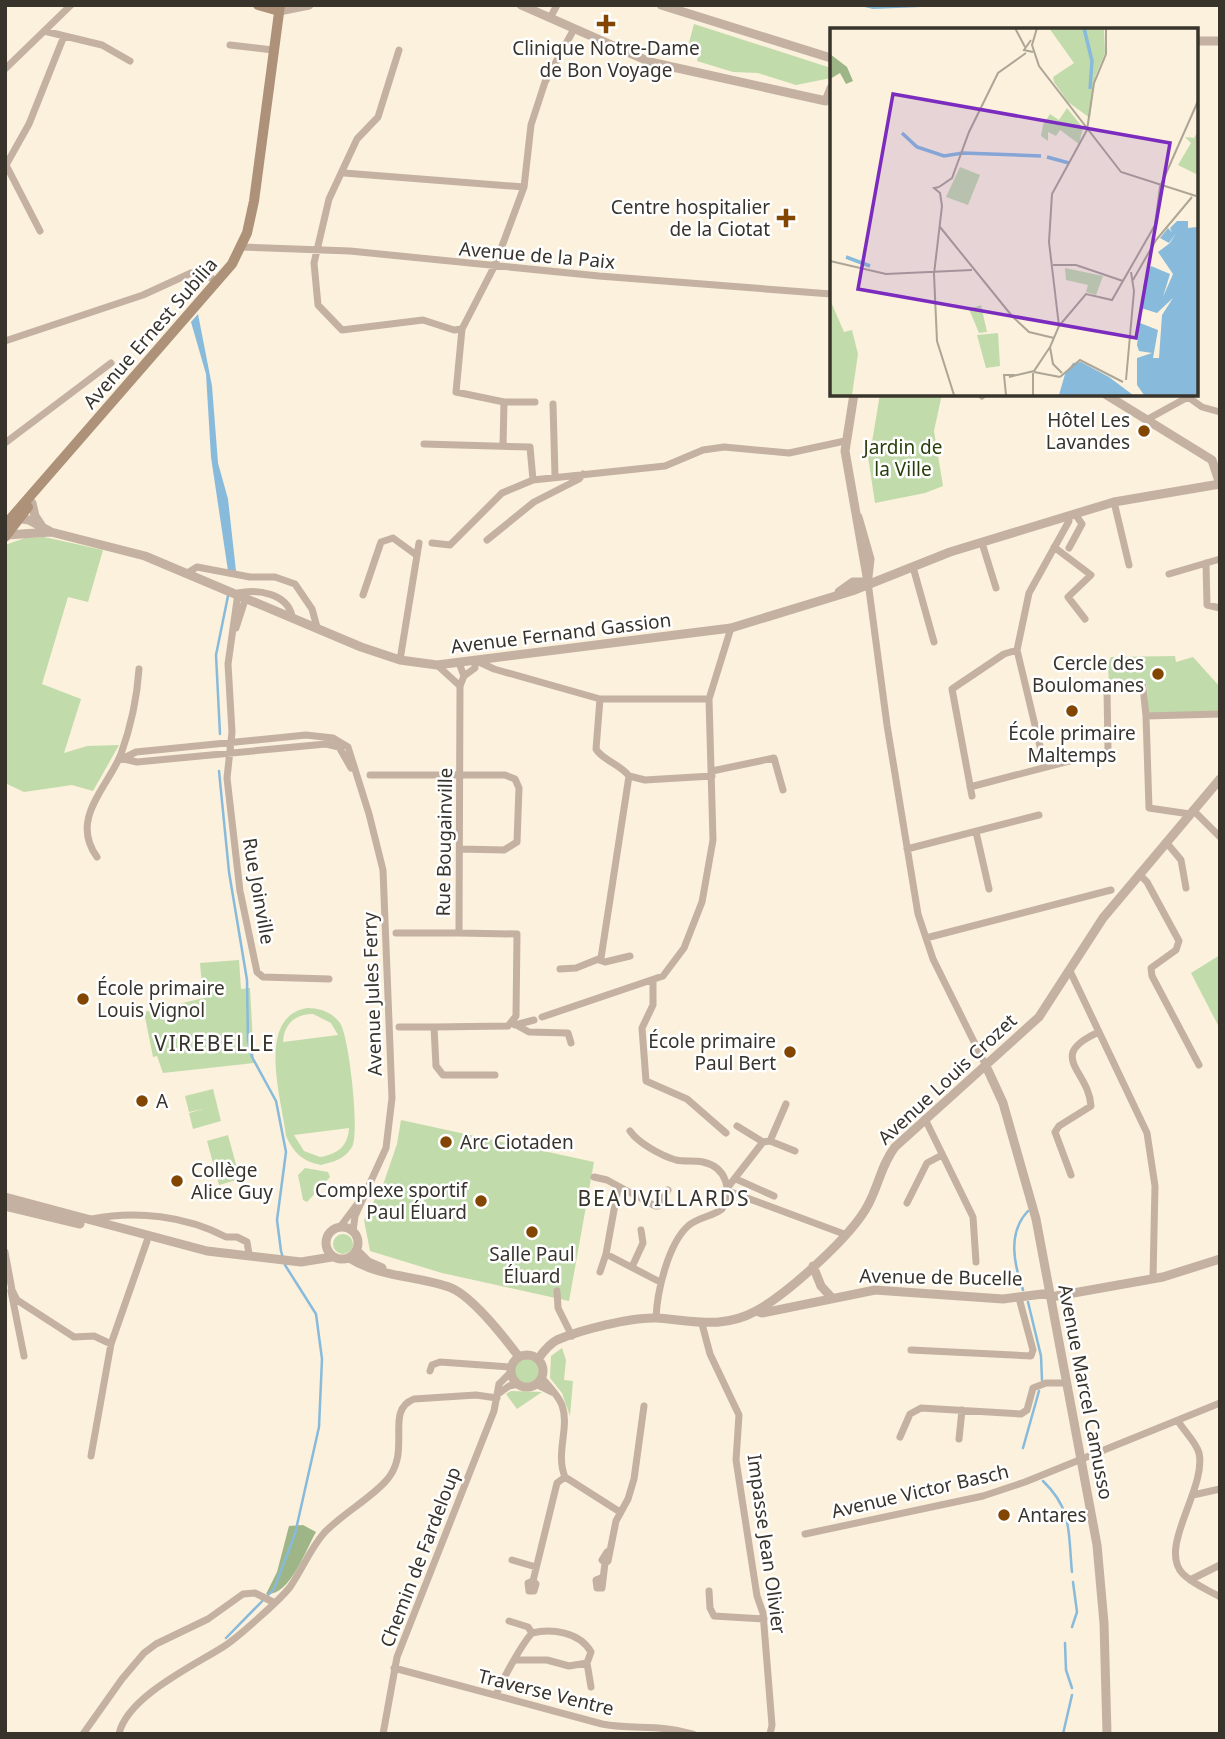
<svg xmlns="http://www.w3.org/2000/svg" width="1225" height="1739" font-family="'Noto Sans',sans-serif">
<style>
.green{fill:#c2dbab;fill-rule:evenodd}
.forest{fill:#9eb687}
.water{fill:#88badb}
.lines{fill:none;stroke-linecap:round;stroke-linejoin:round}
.stream{stroke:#88badb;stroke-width:2.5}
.minor{stroke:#c4b1a1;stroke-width:7}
.tertiary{stroke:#c4b1a1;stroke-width:9}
.secondary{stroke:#ad9179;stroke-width:10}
.poi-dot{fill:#824600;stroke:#fff;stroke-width:2.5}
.labels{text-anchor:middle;stroke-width:5;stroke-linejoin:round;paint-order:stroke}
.poi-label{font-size:19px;fill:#38342c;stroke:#fff;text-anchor:end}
.street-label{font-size:19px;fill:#38342c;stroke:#fff}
.park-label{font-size:19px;fill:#293f0b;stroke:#fff}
.neighbourhood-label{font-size:21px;letter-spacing:2px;fill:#38342c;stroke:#fff}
.inset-river{fill:none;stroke:#88badb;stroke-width:3.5}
.inset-road{fill:none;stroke:#ada596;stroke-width:2}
.view{fill:#7b2cbf;fill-opacity:0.15;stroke:#7b2cbf;stroke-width:3.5}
.inset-edge{fill:none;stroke:#38342c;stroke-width:3.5}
</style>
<rect width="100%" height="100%" fill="#fbf1dc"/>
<path class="green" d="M694,24L831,68V78L796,85L758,73L733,72L697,61L698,57L686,54Z
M880,394H942L934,431L943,486L925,493L875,503L866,443L872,442Z
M44,537L103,550L88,602L68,597L42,684L81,699L64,753L87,746L119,745L93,791L72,785L24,792L5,783V545L25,538Z
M1175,656L1176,662L1193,657L1220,687V713H1148L1147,685H1109L1108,664L1111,657Z
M1220,955V1029L1191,973Z
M239,960L241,989L250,988L254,1063L163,1073L157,1056L153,1057L144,1012L208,997H203L200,963Z
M307,1008C320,1008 332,1012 340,1023C349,1036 360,1133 352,1147C345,1159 333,1162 321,1165C303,1162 293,1152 286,1136C282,1100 255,1017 307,1008ZM313,1014L331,1023L338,1035L283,1042C284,1024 295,1014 313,1014ZM349,1128C348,1146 338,1154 320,1157L304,1151L294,1135Z
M213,1089L221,1121L193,1129L189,1113L203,1109L189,1112L185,1096Z
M401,1120L594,1162L569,1301L442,1273L370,1251L364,1220L384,1182L397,1144Z
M228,1135L240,1179L219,1185L207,1141Z
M305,1168L328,1172L330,1177L307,1202L303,1200L298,1175Z
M333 1244a10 10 0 1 1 20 0a10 10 0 1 1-20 0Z
M562,1348L566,1360L564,1380L573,1381L570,1416L562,1393L550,1378L551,1356Z
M515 1371a12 12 0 1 1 24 0a12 12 0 1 1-24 0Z
M511,1391L542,1392L517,1409L506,1394Z"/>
<path class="forest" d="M303,1525L316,1532C305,1551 290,1596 266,1594L277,1572L289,1526Z"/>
<path class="water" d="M856,5H968L873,9Z
M198,314L212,386L218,463L228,499L236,571H228L211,457L206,374L191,322Z"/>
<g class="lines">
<path class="stream" d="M220,734L216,655L228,596
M219,771L229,872L247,980L248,1040L252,1057L276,1101L286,1152L277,1220L281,1251L285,1265L316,1314L322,1359L319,1427L295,1534L274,1589L226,1638
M1023,1290C1014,1264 1007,1233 1028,1211
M1028,1302L1041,1356L1042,1380
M1023,1448L1039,1391
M1043,1481C1073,1510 1068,1532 1072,1572
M1072,1627L1077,1612L1073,1582
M1065,1643L1066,1670L1072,1688
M1063,1734L1072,1695"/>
<path class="minor" d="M550,18L557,5
M44,31L102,45L130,61
M230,45L273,50
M399,50L378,117L357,139L329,199L314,263L318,305L342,330L423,320L454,330L462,329
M5,69L71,5
M344,173L524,187
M40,231L6,165L29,124L64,36
M240,247L350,251L599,276L831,294
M5,341L143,295L191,273L202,272L217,282
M982,396L983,394
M535,402H504L456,392L462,329L495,265L524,187L531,125L545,82L574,29
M553,404L555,476
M1148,419L1188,397L1202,407L1220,412
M5,443L111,363
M424,444L530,447L533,480
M503,446L504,402
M1114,502L1129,565
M487,540L534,502L579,479L583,474
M432,543L450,545L502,493L533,480L665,466L703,450L724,447L789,453L845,441
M982,543L996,588
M1054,547L1091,575L1068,597L1085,619
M1069,548L1082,524L1075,514
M1206,563L1207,605L1220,608
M913,567L934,642
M189,572L197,567L250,577H275L295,584L312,609L317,627
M1169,574L1220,559
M868,582L887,725L918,914L933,959L986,1066
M363,595L381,542L393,538L415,554
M292,616C287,593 257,589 238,593L228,664L232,732L227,778L240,891L257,972L263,977L329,979
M236,628L246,597
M400,660L419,543
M459,663L464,676L460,686L459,933L517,934L516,1016L508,1026L434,1027L436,1066L443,1075H495
M437,665L460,686
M464,676L475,668V660L494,669L600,699H709
M600,699L596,749C602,760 620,764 629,776L645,780L712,776
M119,758L137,762L326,744L339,747L351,768
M124,758L136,752L306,735L333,738L348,747L369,814L383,870L392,1098L386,1148L355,1216L353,1231
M1045,767L1017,650L1029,593L1069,521L1068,516
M712,771L774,758L783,790
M370,775H505L515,779L519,788L517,842L504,850L460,849
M970,787L1108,751L1107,689L1143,687L1146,716
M972,796L952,689L1004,654L1017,650
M1193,810L1220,837
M1190,814L1149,808L1146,716L1220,714
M976,832L989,889
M1166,842L1181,860L1186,888
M907,849L1039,815
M97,857C69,819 108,787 121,754C131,726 137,699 139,669
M1139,874L1147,882L1179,941L1176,950L1151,968L1152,976L1199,1065
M396,933H459
M926,938L1111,890
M599,960L605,962L630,956
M560,969L576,968L601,958L629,776
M1070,971L1147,1133L1155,1186L1153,1279
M653,980V1005L642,1028L646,1081L687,1099L726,1133
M542,1017L663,976L684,948L702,902L713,840L709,699L731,628
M515,1025L534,1020
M518,1026L529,1032L568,1033L571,1043
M399,1027H434
M925,1119L973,1217L976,1262
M737,1126L763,1142
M630,1131C638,1143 662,1156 676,1160C685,1162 694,1160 703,1162C726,1167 733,1190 722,1209C712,1217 698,1217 688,1226C668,1244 657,1292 656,1318
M770,1141L786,1104
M1071,1175L1055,1132L1059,1126L1091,1106C1089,1070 1045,1056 1099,1032
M594,1177L607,1180L655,1206H659L668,1190
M736,1179L774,1196
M728,1187L763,1142L770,1141L795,1151
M618,1188L606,1254L660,1282
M728,1191L844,1234
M907,1203L927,1163L942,1155
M92,1219C136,1210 186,1216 226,1237H237L247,1242L249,1254
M340,1227L361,1199
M5,1252L12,1290L17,1300L74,1337L94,1336L111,1344
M632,1267L643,1243L641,1230
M600,1272L606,1254
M11,1291L24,1356
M557,1291L558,1308L572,1336
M702,1324L710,1354L739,1415L736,1460L757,1596L763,1613L772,1725L770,1734
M911,1350L1031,1356L1033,1350L1019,1298
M430,1371L432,1365L440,1362L511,1367
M542,1378C548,1385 558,1395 562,1405C570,1428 555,1453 565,1477L620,1512
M536,1384L552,1392
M498,1394L509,1386L518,1384
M1178,1421C1184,1431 1196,1442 1199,1453C1207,1488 1157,1548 1183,1574C1193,1584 1208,1590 1220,1597
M900,1437L910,1414L921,1408L1021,1414L1027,1410L1033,1388L1046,1383H1067
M959,1439L962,1410
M91,1456L111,1344L147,1241
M1193,1495L1220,1489
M805,1534L983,1496L1025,1482L1220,1403
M512,1560L536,1567
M605,1563L608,1561L616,1521L628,1499L634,1479L644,1406
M601,1578L596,1580L597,1588H602L605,1563L602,1560L607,1552
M1190,1580L1220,1565
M533,1581L528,1583L529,1591H534L536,1584L533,1581L557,1483L565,1477
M709,1591L710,1608L714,1616L764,1619
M509,1621L528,1627L532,1633
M587,1663L591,1687
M394,1668L602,1724C634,1730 659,1724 693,1734
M496,1695C503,1679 521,1645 532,1633C551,1628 580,1632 591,1652L587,1663L569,1666L547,1660H517
M83,1734L122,1679L144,1653L156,1644L208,1619L243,1594L255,1593L273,1602
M119,1734C127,1697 193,1666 223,1647C237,1638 280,1600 290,1587C302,1570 310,1549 324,1533C342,1514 367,1501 385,1482C414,1452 383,1411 414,1399L476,1395L497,1398
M383,1734L397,1657L494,1411L499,1384L511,1372"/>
<path class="tertiary" d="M521,5L650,62L826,101
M661,5L831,58
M279,11L309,5
M1195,41H1220
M826,101L831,88
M854,394L845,451L868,582
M1105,394L1212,460L1220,484
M32,503L35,516L41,525
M858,517L870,559L868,577
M16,518L29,520L51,532
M7,535L51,532L145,556L361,647L400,660L437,665L731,628L852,591L950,552L1114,502L1220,484
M839,592L853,582H868
M986,1066L1003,1103L1036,1219L1097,1545L1104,1623L1107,1734
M5,1197L207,1251L301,1262L332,1257
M5,1206L80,1224
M326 1243a16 16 0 1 1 32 0a16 16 0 1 1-32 0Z
M357,1251L368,1262L382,1268
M349,1258C382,1278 414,1275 449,1287C472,1295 504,1337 519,1357
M813,1266L821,1286L831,1297
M1051,1297L1163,1277L1220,1259
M756,1311L762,1313L875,1290L1003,1299L1050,1293
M511 1371a16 16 0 1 1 32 0a16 16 0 1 1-32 0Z
M538,1359C543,1352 549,1344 557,1340C580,1330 631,1317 656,1318C692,1320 721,1330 756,1311C787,1294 852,1236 868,1205C879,1185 881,1165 895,1147L1039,1017L1103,918L1220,779"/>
<path class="secondary" d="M258,5L279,11
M5,525L232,264L247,233L254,201L280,5
M5,537L28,507"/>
</g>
<g class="poi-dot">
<path d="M602.5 13.5h7v7h7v7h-7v7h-7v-7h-7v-7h7z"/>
<path d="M782.5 207.5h7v7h7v7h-7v7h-7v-7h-7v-7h7z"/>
<circle cx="1144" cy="431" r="7"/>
<circle cx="1158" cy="674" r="7"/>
<circle cx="1072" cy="711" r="7"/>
<circle cx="83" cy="999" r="7"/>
<circle cx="790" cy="1052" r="7"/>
<circle cx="142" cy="1101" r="7"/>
<circle cx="446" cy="1142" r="7"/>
<circle cx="177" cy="1181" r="7"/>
<circle cx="481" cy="1201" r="7"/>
<circle cx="532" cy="1232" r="7"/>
<circle cx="1004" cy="1515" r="7"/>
</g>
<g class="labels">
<g class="poi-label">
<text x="606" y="55" text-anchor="middle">Clinique Notre-Dame<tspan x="606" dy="22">de Bon Voyage</tspan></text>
<text x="770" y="214">Centre hospitalier<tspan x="770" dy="22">de la Ciotat</tspan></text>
<text x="1130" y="427">Hôtel Les<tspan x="1130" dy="22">Lavandes</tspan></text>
<text x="1144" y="670">Cercle des<tspan x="1144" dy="22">Boulomanes</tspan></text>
<text x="1072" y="740" text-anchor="middle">École primaire<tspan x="1072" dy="22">Maltemps</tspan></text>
<text x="97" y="995" text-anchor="start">École primaire<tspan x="97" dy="22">Louis Vignol</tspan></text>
<text x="776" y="1048">École primaire<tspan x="776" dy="22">Paul Bert</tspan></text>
<text x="156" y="1108" text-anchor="start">A</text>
<text x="460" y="1149" text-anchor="start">Arc Ciotaden</text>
<text x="191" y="1177" text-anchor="start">Collège<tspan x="191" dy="22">Alice Guy</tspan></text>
<text x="467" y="1197">Complexe sportif<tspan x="467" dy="22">Paul Éluard</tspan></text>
<text x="532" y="1261" text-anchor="middle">Salle Paul<tspan x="532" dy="22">Éluard</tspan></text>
<text x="1018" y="1522" text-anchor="start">Antares</text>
</g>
<g class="street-label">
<text transform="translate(537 255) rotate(5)" y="7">Avenue de la Paix</text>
<text transform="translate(150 333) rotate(-49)" y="7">Avenue Ernest Subilia</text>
<text transform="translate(561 633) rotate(-7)" y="7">Avenue Fernand Gassion</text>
<text transform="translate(444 842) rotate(-89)" y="7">Rue Bougainville</text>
<text transform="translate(259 891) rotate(80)" y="7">Rue Joinville</text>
<text transform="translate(372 994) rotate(-92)" y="7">Avenue Jules Ferry</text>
<text transform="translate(947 1079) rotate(-43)" y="7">Avenue Louis Crozet</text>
<text transform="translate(941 1277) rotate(1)" y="7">Avenue de Bucelle</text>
<text transform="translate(1086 1392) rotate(79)" y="7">Avenue Marcel Camusso</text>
<text transform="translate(920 1491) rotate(-13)" y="7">Avenue Victor Basch</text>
<text transform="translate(767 1544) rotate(82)" y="7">Impasse Jean Olivier</text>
<text transform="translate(420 1557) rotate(-69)" y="7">Chemin de Fardeloup</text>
<text transform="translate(546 1692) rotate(14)" y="7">Traverse Ventre</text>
</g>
<g class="park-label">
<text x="903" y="454">Jardin de<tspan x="903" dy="22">la Ville</tspan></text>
</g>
<g class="neighbourhood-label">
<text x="215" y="1051">VIREBELLE</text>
<text x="664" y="1206">BEAUVILLARDS</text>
</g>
</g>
<g transform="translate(830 28)">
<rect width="368" height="368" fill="#fbf1dc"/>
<path d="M219,0H274L275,25L265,49L260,90L238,74L224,54L223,49L244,35ZM237,80L253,100L249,116L230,102L226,108L218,104V113L211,108L213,97L220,86L229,92ZM367,104L368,143L366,146L348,137L361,115L355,109L364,110ZM130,139L150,147L138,177L116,169ZM235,240L273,248L266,267L256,264L258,257L236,252ZM1,274L14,304L22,302L28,326L22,367H0ZM151,277L157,304L149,305L139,281ZM168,305L170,338L156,340L147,307Z" fill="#c2dbab"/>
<path d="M0,26L17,39L23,53L16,56L10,45L0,51Z" fill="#9eb687"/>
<path d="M347,193H358V200L367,199V367H314L307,357V330L322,325L309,323L307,317L310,295L328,302L323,330H329L332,287L343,270L327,285L311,280L314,254L321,238L340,246L333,269L343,246L328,224L340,215L346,205L339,215L330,210L338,200L342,204L340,200ZM251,334L279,349L303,367H229L235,346L243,335Z" fill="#88badb"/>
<path class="inset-river" d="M254,0L262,33L260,61M72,105L87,119L114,128L133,125L211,128M217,129L239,135M16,229L40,238"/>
<path class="inset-road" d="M185,0L195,19M207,0L202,17L209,38L291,144L366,168M201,12L194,22L203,24M257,102L264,55L276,26V0M109,159L122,150L139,104L168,45L196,25M330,159L368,73M110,199L182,288M0,233L56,246L142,242M223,237H246L293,253M104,246L107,313L124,367M104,246L112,178L110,165L104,160L109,159M303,252L326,212L362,169M183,289L199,304L224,310M229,298L256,266L282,272L325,197L330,159M204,344L230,349M232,345L223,336L220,319L229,298L219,214L222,166L257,102M179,349L204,343L220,319M230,349L250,332L293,354M296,352L304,263L301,244M176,367L174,347H185M203,367V345"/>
<path class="view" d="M63,66L340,115L306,310L28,261Z"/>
<rect width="368" height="368" class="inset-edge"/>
</g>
<rect width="1225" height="1739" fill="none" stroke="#38342c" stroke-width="14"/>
</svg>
